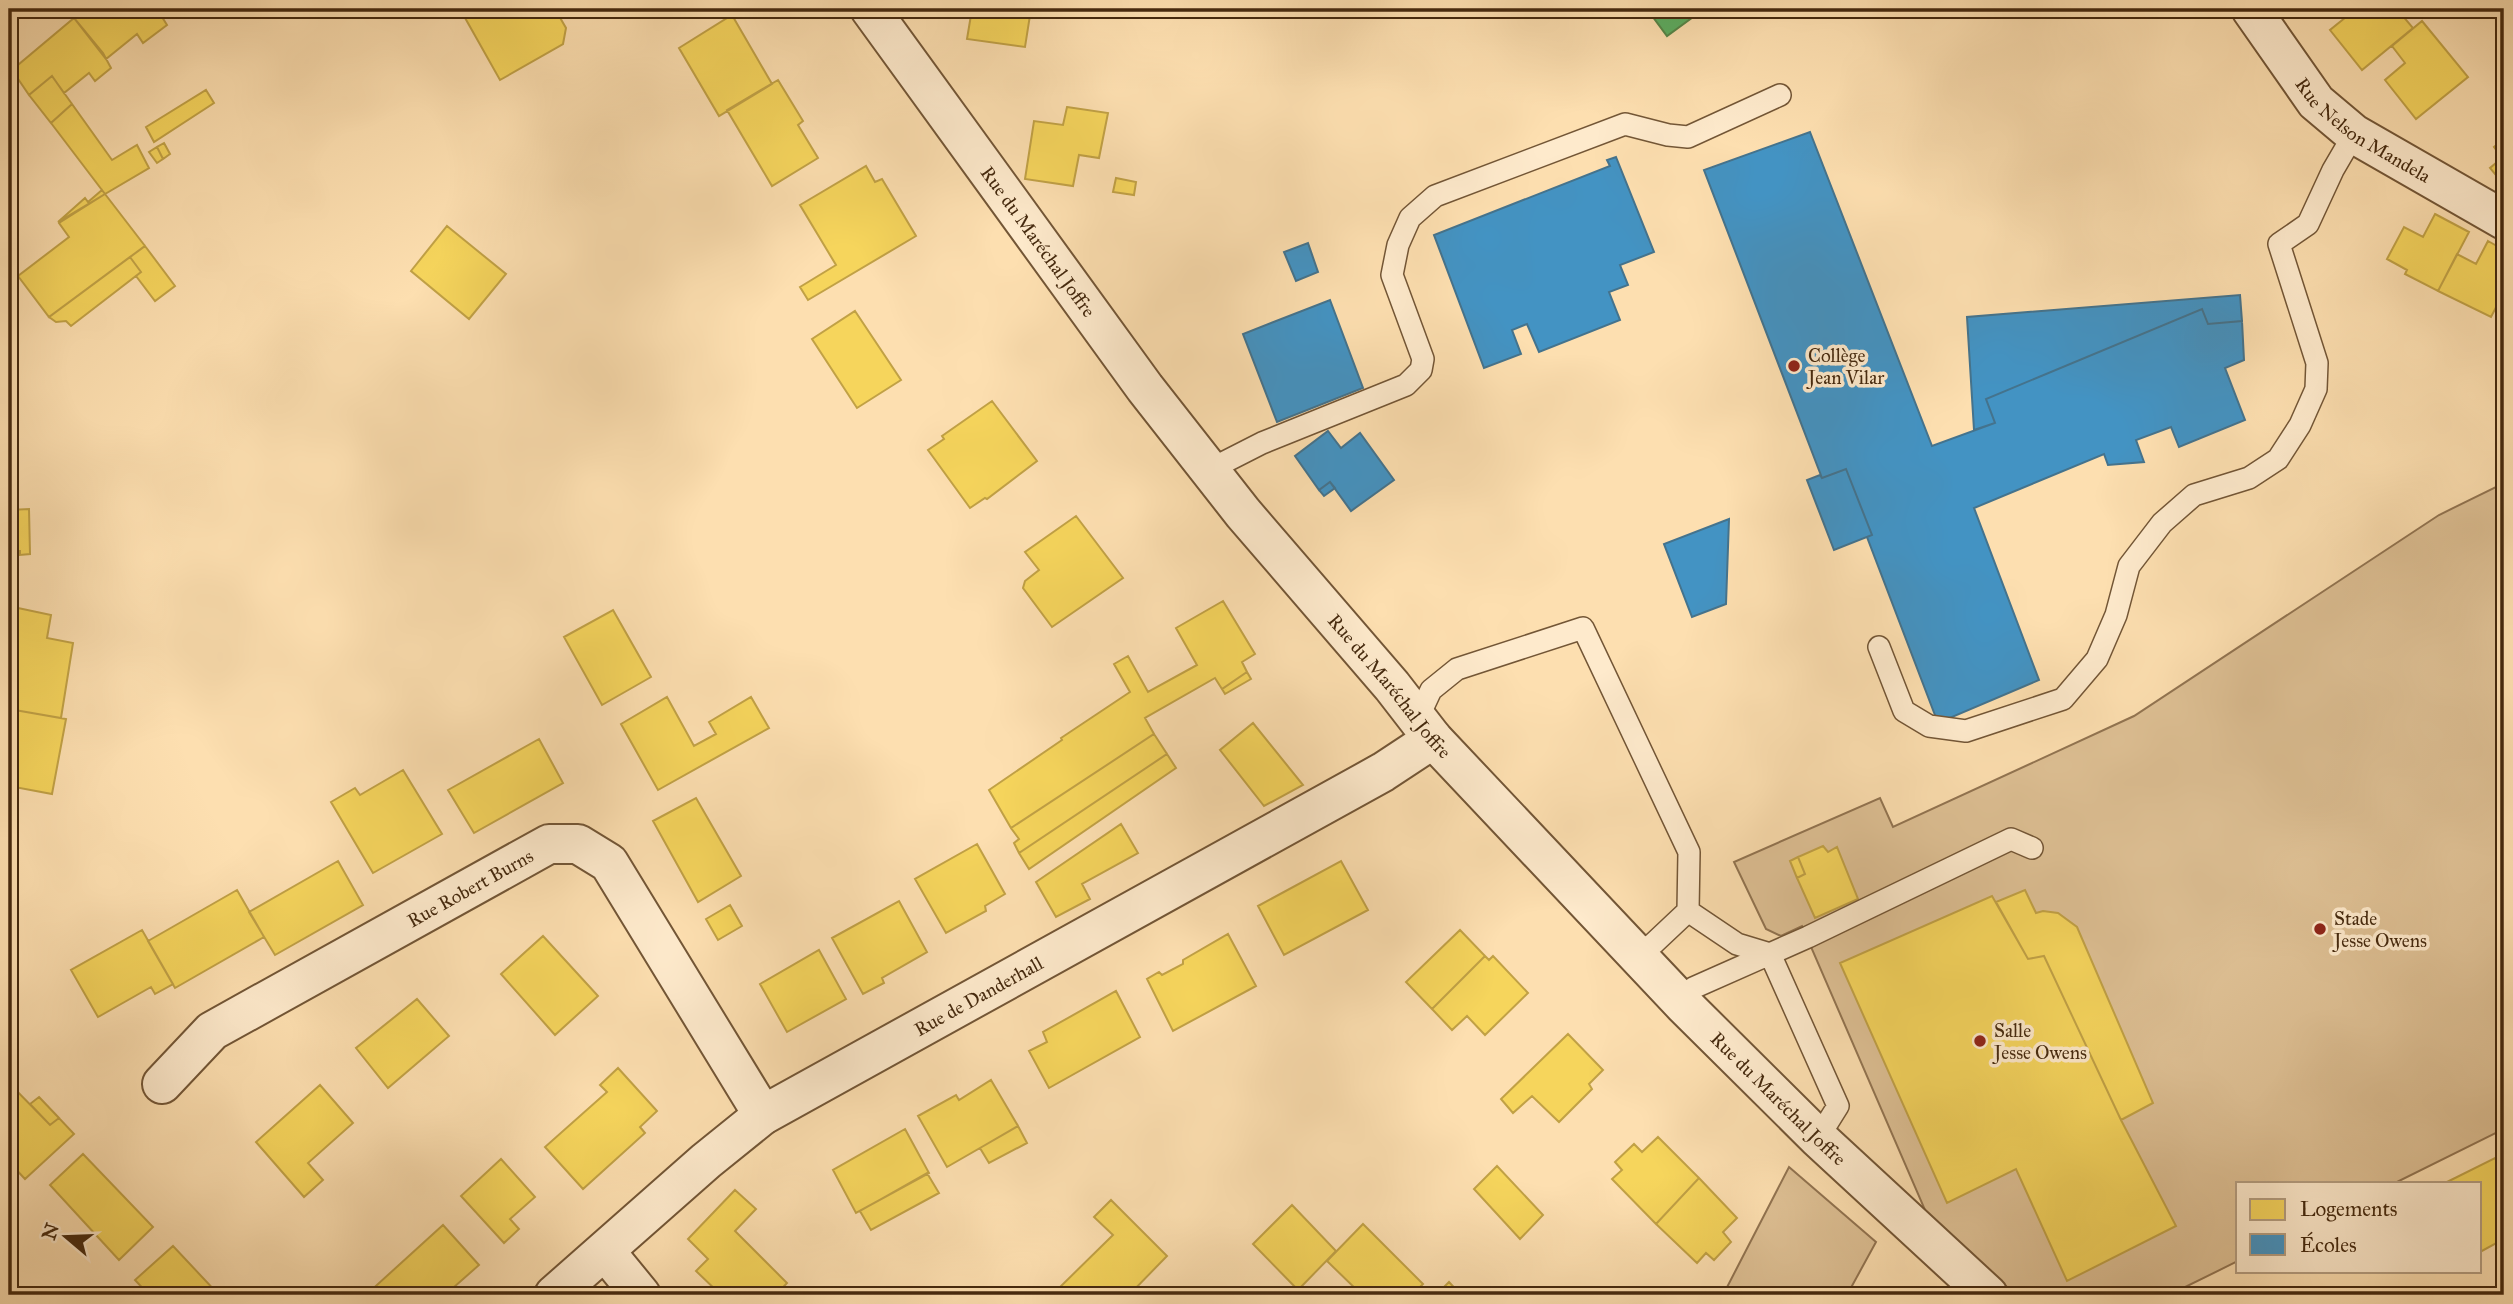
<svg xmlns="http://www.w3.org/2000/svg" width="2513" height="1304" font-family="'IM FELL Great Primer',serif">
<style>
.green{fill:#dec094;stroke:#927451;stroke-width:2}
.homes{fill:#f6d55c;stroke:#c1a145;stroke-width:2}
.schools{fill:#4393c3;stroke:#44738d;stroke-width:2}
.public{fill:#5aae61;stroke:#548648;stroke-width:2}
.lines{fill:none;stroke-linecap:round;stroke-linejoin:round}
.lane-casing{stroke:#735636;stroke-width:24}
.street-casing{stroke:#735636;stroke-width:42}
.lane{stroke:#feeacc;stroke-width:21}
.street{stroke:#feeacc;stroke-width:38}
.poi-dot{fill:#8f2418;stroke:#feeacc;stroke-width:2.5}
.labels{text-anchor:middle;stroke-width:7;stroke-linejoin:round;paint-order:stroke}
.street-label{font-size:19px;fill:#45290e;stroke:#feeacc}
.poi-label{font-size:19px;fill:#45290e;stroke:#feeacc;text-anchor:start}
</style>
<rect width="100%" height="100%" fill="#fddfb0"/>
<filter id="stains"><feTurbulence type="fractalNoise" baseFrequency=".00286" numOctaves="4"/><feColorMatrix values="0 0 0 0 .2 0 0 0 0 .09 0 0 0 0 .02 0 0 0 .5 -.17"/></filter>
<radialGradient id="worn" r=".72"><stop offset=".6" stop-color="#630" stop-opacity="0"/><stop offset="1" stop-color="#630" stop-opacity=".3"/></radialGradient>
<path class="green" d="M2504,483V1129L2395,1183H2238V1261L2169,1295H2016L1928,1217L1802,926L1781,936L1766,929L1734,862L1880,798L1893,827L2134,716L2439,515Z
M1789,1167L1876,1242L1847,1295H1723Z"/>
<path class="homes" d="M86,9H157L167,25L143,43L137,34L106,59L74,18Z
M476,9H555L566,28L563,44L500,80L464,16Z
M972,9H1031L1025,47L967,39Z
M2347,9H2397L2413,28L2362,70L2330,30L2351,13Z
M732,15L772,84L719,116L679,48Z
M74,18L103,53L111,68L95,81L89,73L64,93L52,76L29,95L12,70Z
M2422,21L2468,77L2416,119L2385,80L2405,63L2392,46Z
M52,76L72,104L51,123L29,95Z
M778,80L803,121L798,125L818,158L772,186L727,110Z
M206,90L214,103L154,142L146,127Z
M72,104L112,160L137,145L149,168L105,194L51,123Z
M1067,107L1108,113L1099,158L1079,155L1073,186L1025,179L1034,121L1063,125Z
M2504,139V185L2490,168L2502,158L2494,147Z
M164,143L170,154L163,159L157,147Z
M157,147L163,159L157,163L149,152Z
M866,166L875,182L882,179L916,236L808,300L800,287L836,265L800,205Z
M1116,178L1136,182L1134,195L1113,192Z
M102,190L105,194L58,222L85,198L88,202Z
M105,194L145,246L49,317L18,276L69,237L59,223Z
M2435,214L2469,232L2438,291L2405,274L2407,270L2387,259L2404,227L2423,237Z
M447,226L506,274L469,319L411,271Z
M2488,241L2504,250V292L2491,317L2438,291L2457,254L2476,264Z
M145,246L175,286L155,301L136,276L141,272L130,257Z
M130,257L141,272L71,326L66,321L56,322L49,317Z
M855,311L901,380L857,408L812,339Z
M992,401L1037,461L987,499L985,498L970,508L928,450L944,439L942,436Z
M29,509L30,554L20,555V551H11L10,510Z
M9,510H10L13,608H9Z
M1076,516L1123,578L1052,627L1023,588L1025,581L1039,570L1025,552Z
M1223,601L1255,654L1242,662L1247,672L1222,689L1215,678L1145,718L1154,734L1011,828L989,790L1062,740L1061,738L1130,692L1114,664L1128,656L1148,692L1197,665L1176,628Z
M18,608L51,615L47,638L73,643L61,718L9,709V656Z
M613,610L651,677L602,705L564,637Z
M1247,672L1251,679L1225,694L1222,689Z
M667,697L694,746L716,734L709,722L751,697L769,728L658,790L621,724Z
M9,709L66,719L52,794L9,786Z
M1253,723L1303,785L1264,806L1220,750Z
M1154,734L1167,754L1019,853L1014,843L1019,839L1011,828Z
M539,739L563,783L474,833L448,790Z
M1167,754L1176,768L1029,869L1019,853Z
M403,770L442,834L373,873L331,802L355,788L360,795Z
M696,798L741,876L698,902L653,821Z
M1121,824L1138,853L1082,884L1090,899L1056,917L1036,882Z
M977,844L1005,894L985,906L986,911L946,933L915,879Z
M1823,846L1828,852L1837,847L1858,899L1815,918L1797,878L1805,874L1798,857Z
M1798,857L1805,874L1797,878L1790,861Z
M338,861L363,905L275,955L249,912Z
M1341,861L1368,910L1284,955L1258,906Z
M237,890L264,937L175,988L148,941Z
M2025,890L2036,913L2043,911L2058,913L2077,927L2153,1103L2121,1120L2044,956L2028,959L1996,902Z
M1992,896L2028,959L2044,956L2121,1120L2176,1226L2067,1281L2016,1169L1947,1203L1840,963Z
M899,901L927,952L882,978L884,983L863,994L832,938Z
M730,905L742,926L718,940L706,919Z
M142,930L173,984L155,994L151,987L98,1017L71,970Z
M1460,930L1485,956L1432,1009L1406,982Z
M1228,934L1256,986L1173,1031L1147,979L1159,972L1162,975L1183,964V960Z
M543,936L598,996L555,1035L501,974Z
M819,950L846,999L787,1032L760,984Z
M1485,956L1489,960L1493,956L1528,993L1485,1035L1467,1016L1452,1030L1432,1009Z
M1116,991L1140,1037L1049,1088L1029,1051L1047,1042L1043,1032Z
M417,999L449,1036L388,1088L356,1048Z
M1568,1034L1603,1070L1589,1084L1592,1089L1559,1122L1532,1096L1513,1113L1501,1099Z
M618,1068L657,1111L640,1127L645,1133L583,1189L545,1147L607,1092L600,1085Z
M991,1080L1018,1126L947,1167L918,1116L956,1095L959,1100Z
M9,1083L50,1125L59,1118L74,1134L25,1179L9,1162Z
M320,1085L353,1123L308,1163L323,1180L304,1197L256,1142Z
M39,1097L59,1118L50,1125L30,1104Z
M1018,1126L1027,1143L989,1163L980,1148Z
M905,1129L929,1173L856,1213L833,1170Z
M1658,1137L1699,1178L1656,1224L1612,1179L1622,1170L1615,1162L1634,1144L1642,1152Z
M83,1154L153,1227L119,1260L50,1185Z
M2495,1158L2504,1177V1239L2480,1252V1183H2445Z
M501,1159L535,1197L510,1219L519,1229L504,1243L461,1196Z
M1497,1166L1543,1215L1520,1239L1474,1189Z
M927,1173L939,1193L871,1230L860,1211Z
M1699,1178L1737,1218L1723,1232L1731,1242L1714,1260L1706,1253L1697,1263L1656,1224Z
M735,1190L756,1209L735,1231L787,1283L776,1295H721L696,1271L708,1259L688,1239Z
M1111,1200L1167,1256L1129,1295H1062L1057,1290L1113,1235L1094,1217Z
M1292,1205L1336,1251L1298,1290L1253,1244Z
M1363,1224L1423,1284L1412,1295H1362L1327,1261Z
M443,1225L479,1265L445,1295L367,1294Z
M173,1246L219,1295H149L135,1280Z
M1449,1282L1461,1295H1436Z"/>
<path class="schools" d="M1810,132L1932,446L1995,423L1986,399L2202,309L2208,324L2242,321L2244,360L2225,368L2245,420L2179,447L2171,427L2136,440L2144,462L2108,465L2104,454L1974,508L2039,680L1938,723L1867,537L1872,535L1846,469L1822,478L1704,170Z
M1616,157L1654,252L1620,265L1628,285L1609,292L1620,320L1539,352L1527,324L1512,330L1521,354L1484,368L1434,235L1610,166L1607,160Z
M1308,243L1318,272L1296,281L1284,252Z
M2240,295L2242,321L2208,324L2202,309L1986,399L1995,423L1974,430L1967,317Z
M1330,300L1363,388L1277,422L1243,334Z
M1328,431L1341,448L1360,433L1394,480L1351,511L1330,482L1319,490L1295,456Z
M1846,469L1872,535L1834,550L1807,480L1820,475L1822,478Z
M1330,482L1335,488L1324,496L1319,490Z
M1729,519L1726,604L1692,617L1664,544Z"/>
<path class="public" d="M1647,9H1704L1667,36Z"/>
<g class="lines">
<g class="lane-casing">
<path id="lane" d="M1209,470L1262,443L1406,385L1421,370L1423,359L1392,275L1398,245L1410,218L1435,196L1625,124L1668,135L1688,137L1780,95
M1879,647L1904,711L1929,726L1966,731L2063,699L2097,659L2116,615L2129,566L2162,523L2194,495L2249,478L2278,459L2300,425L2316,389L2317,363L2279,244L2308,224L2333,170L2354,134
M1417,720L1431,690L1457,669L1583,628L1689,852L1688,911L1654,943L1636,956
M1688,911L1737,944L1770,954L1838,1106L1818,1138
M1684,1005L1693,988L1808,937L2011,839L2032,848"/>
</g>
<g class="street-casing">
<g id="street">
<path id="s1" d="M870,9L1145,388L1243,513L1392,686L1433,739L1684,1005L1818,1138L1988,1295"/>
<path id="s2" d="M2251,9L2316,102L2354,134L2504,220"/>
<path id="s3" d="M162,1084L212,1031L549,844H578L609,863L763,1115"/>
<path d="M605,1251L641,1295"/>
<path id="s4" d="M554,1295L706,1161L763,1115L1383,772L1433,739"/>
</g>
</g>
<use href="#lane" class="lane"/>
<use href="#street" class="street"/>
</g>
<g class="poi-dot">
<circle cx="1794" cy="366" r="7"/>
<circle cx="2320" cy="929" r="7"/>
<circle cx="1980" cy="1041" r="7"/>
</g>
<g class="labels">
<g class="street-label">
<text dy="7" stroke="none"><textPath href="#s2" startOffset="168">Rue Nelson Mandela</textPath></text>
<text dy="7" stroke="none"><textPath href="#s1" startOffset="287">Rue du Maréchal Joffre</textPath></text>
<text dy="7" stroke="none"><textPath href="#s1" startOffset="854">Rue du Maréchal Joffre</textPath></text>
<text dy="7" stroke="none"><textPath href="#s3" startOffset="368">Rue Robert Burns</textPath></text>
<text dy="7" stroke="none"><textPath href="#s4" startOffset="522">Rue de Danderhall</textPath></text>
<text dy="7" stroke="none"><textPath href="#s1" startOffset="1421">Rue du Maréchal Joffre</textPath></text>
</g>
<g class="poi-label">
<text x="1808" y="362">Collège<tspan x="1808" dy="22">Jean Vilar</tspan></text>
<text x="2334" y="925">Stade<tspan x="2334" dy="22">Jesse Owens</tspan></text>
<text x="1994" y="1037">Salle<tspan x="1994" dy="22">Jesse Owens</tspan></text>
</g>
</g>
<rect width="2513" height="1304" fill="none" stroke="#fddfb0" stroke-width="35"/>
<rect x="10" y="10" width="2492" height="1283" fill="none" stroke="#45290e" stroke-width="3.5"/>
<rect x="18" y="18" width="2478" height="1269" fill="none" stroke="#45290e" stroke-width="2"/>
<rect x="2236" y="1182" width="245" height="91" fill="#feeacc" stroke="#b49d80" stroke-width="2"/>
<rect x="2250" y="1199" width="35" height="21" fill="#f6d55c" stroke="#b49d80" stroke-width="2"/>
<text x="2300" y="1216" font-size="21" fill="#45290e">Logements</text>
<rect x="2250" y="1234" width="35" height="21" fill="#4393c3" stroke="#b49d80" stroke-width="2"/>
<text x="2300" y="1252" font-size="21" fill="#45290e">Écoles</text>
<g transform="translate(66 1237) rotate(289)" stroke="#feeacc" stroke-width="5" paint-order="stroke">
<path d="M0-5L12 26L0 18L-12 26Z" fill="#45290e"/>
<text y="-10" font-size="19" font-weight="bold" text-anchor="middle" fill="#45290e">N</text>
</g>
<rect width="100%" height="100%" filter="url(#stains)"/>
<rect width="100%" height="100%" fill="url(#worn)"/>
</svg>
